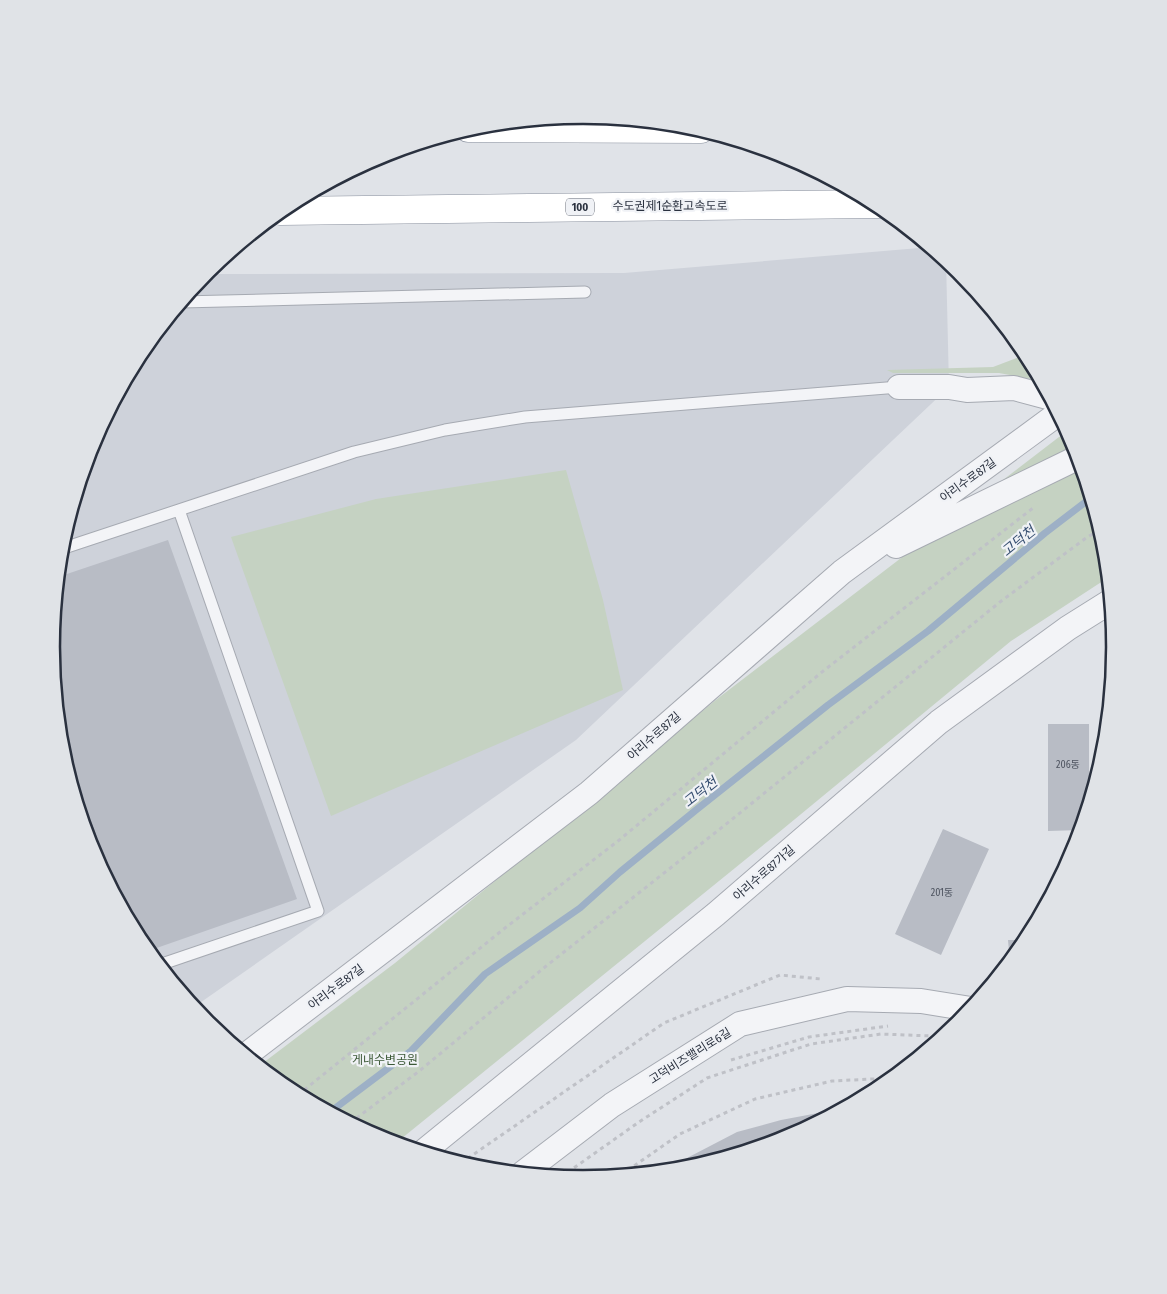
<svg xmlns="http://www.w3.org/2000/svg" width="1167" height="1294" font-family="'Fira Sans Condensed','Noto Sans KR',sans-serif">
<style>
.built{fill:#ced2da}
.green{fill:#c5d2c2}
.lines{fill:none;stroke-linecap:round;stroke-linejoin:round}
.stream{stroke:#9db0c6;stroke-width:7}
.building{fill:#b8bcc5}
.service-casing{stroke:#a6aab2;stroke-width:13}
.minor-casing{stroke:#a6aab2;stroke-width:26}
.motorway-casing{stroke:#89909e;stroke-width:29}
.path{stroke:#bfc1c7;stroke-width:3;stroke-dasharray:4 4;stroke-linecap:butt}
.service{stroke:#f3f4f7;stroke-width:11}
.minor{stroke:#f3f4f7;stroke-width:24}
.motorway{stroke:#fff;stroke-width:28}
.labels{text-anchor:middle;stroke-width:4.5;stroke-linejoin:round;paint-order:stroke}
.number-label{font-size:10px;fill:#4e5460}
.shield{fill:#f0f2f6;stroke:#656b76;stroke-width:1}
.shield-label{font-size:11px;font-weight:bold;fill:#2a313f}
.street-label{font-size:12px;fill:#2a313f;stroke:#f0f2f6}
.park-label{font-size:12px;fill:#3d5a38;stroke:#f0f2f6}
.water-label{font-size:14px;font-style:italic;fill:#364e70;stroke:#f0f2f6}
.rim{fill:none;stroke:#2a313f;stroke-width:2.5}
</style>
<rect width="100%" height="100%" fill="#e0e3e8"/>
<path class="built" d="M931,247L946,260L949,387L576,740L194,1007L141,942L92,850L61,751L51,647L62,543L92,443L141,351L204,274L624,273Z"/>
<path class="green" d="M1027,354L1042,381L999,373H893L887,370L993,367Z
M1069,432L1075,444L1106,543L1109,577L1011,641L772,838L396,1143L380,1139L288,1089L259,1066L395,963L717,699L1059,437Z
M566,470L603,600L623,690L331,816L231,537L376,499Z"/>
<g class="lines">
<path class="stream" d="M330,1112L411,1051L485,974L580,908L620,872L696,810L828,705L928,631L1045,533L1092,497"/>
</g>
<path class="building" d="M168,540L297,899L148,951L141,942L92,850L61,751L51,647L58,577Z
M1048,724H1089V804L1081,830L1048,831Z
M943,829L989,849L941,955L895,934Z
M1008,940H1028L1010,963Z
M845,1108L787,1139L687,1169L662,1171L737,1132L781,1120Z"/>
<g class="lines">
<g class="service-casing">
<path id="service" d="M181,302L585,292
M61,549L354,452L445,430L525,417L899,387
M159,965L318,911L179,510"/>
</g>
<g class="minor-casing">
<path id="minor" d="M899,387H949L967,390L1014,388L1051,398
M896,546L1079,457
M246,1055L589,793L842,572L1059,413
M423,1152L716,914L939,722L1068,628L1111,601
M523,1173L612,1105L740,1024L847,999L921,1001L971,1009"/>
</g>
<g class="motorway-casing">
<path id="motorway" d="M468,128L701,129
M280,211L879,204"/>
</g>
<path class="path" d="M731,1060L809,1037L888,1026
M298,1095L505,928L618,841L822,672L1033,508
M350,1123L418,1072L545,967L730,821L1000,602L1086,538L1101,529
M461,1163L664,1023L780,975L821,979
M621,1175L680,1134L755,1099L832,1081L893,1078
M561,1177L639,1122L707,1078L811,1044L881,1034L932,1036L941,1039"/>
<use href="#service" class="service"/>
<use href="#minor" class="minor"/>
<use href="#motorway" class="motorway"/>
</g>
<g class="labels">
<g class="number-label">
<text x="1068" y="768">206동</text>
<text x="942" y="896">201동</text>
</g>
<rect class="shield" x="566" y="198.5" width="28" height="17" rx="4"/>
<g class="shield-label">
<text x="580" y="211">100</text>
</g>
<g class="street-label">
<text x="670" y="210">수도권제1순환고속도로</text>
<text transform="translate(968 480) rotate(-36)" y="4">아리수로87길</text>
<text transform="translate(654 736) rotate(-41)" y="4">아리수로87길</text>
<text transform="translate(764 873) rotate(-41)" y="4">아리수로87가길</text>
<text transform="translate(336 987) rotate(-37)" y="4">아리수로87길</text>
<text transform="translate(690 1056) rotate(-32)" y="4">고덕비즈밸리로6길</text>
</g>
<g class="park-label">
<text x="385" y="1064">게내수변공원</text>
</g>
<g class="water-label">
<text transform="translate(1018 541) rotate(-39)" y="5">고덕천</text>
<text transform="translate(700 792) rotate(-38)" y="5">고덕천</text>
</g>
</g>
<path d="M0 0H1167V1294H0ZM60 647a523 523 0 1 1 1046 0a523 523 0 1 1-1046 0Z" fill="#e0e3e7" fill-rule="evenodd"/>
<path class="rim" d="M60 647a523 523 0 1 1 1046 0a523 523 0 1 1-1046 0Z"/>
</svg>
